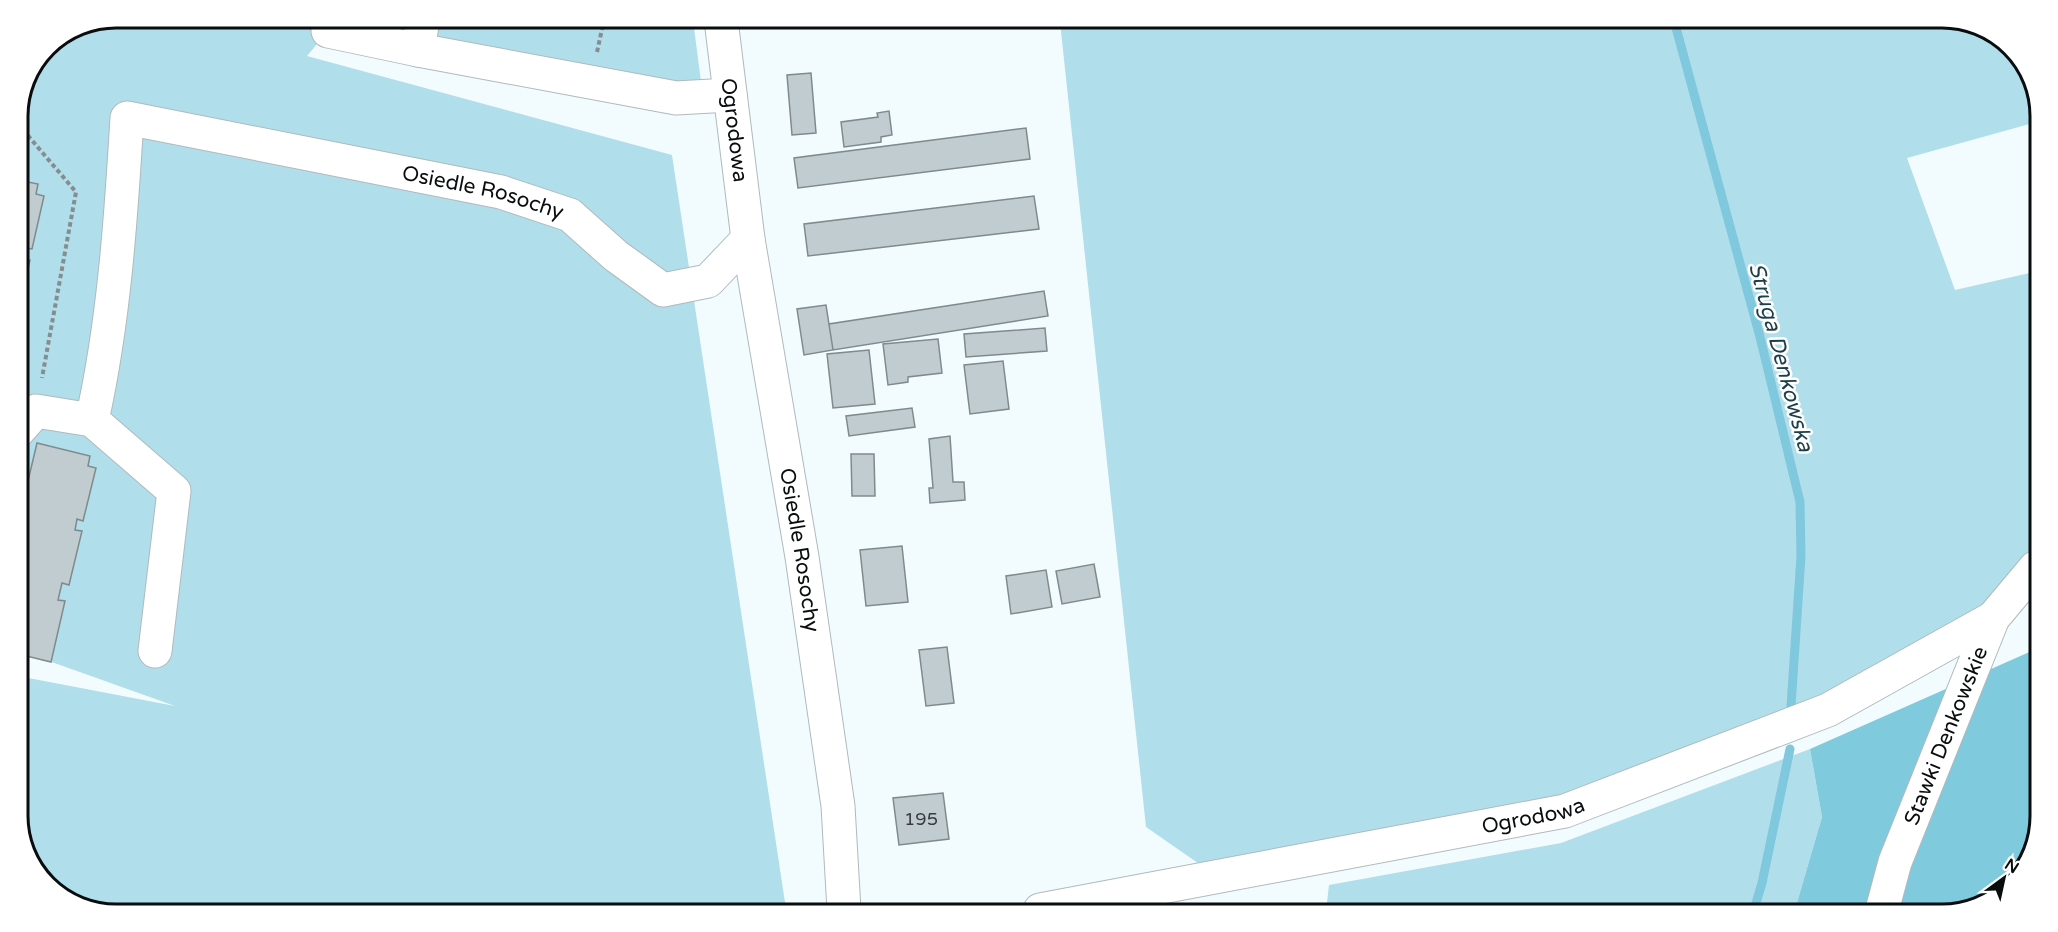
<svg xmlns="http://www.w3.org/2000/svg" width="2058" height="932" font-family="'Varela Round',sans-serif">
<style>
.green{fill:#b1deeb}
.forest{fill:#80cade}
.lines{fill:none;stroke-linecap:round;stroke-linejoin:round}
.stream{stroke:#7fc8dd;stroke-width:9}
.building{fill:#c0ccd0;stroke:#7f8a8d;stroke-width:1.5}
.street-casing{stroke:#afbabd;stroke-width:35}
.path{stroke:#868d90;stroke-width:4;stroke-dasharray:4.5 3;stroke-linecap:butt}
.street{stroke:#fff;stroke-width:33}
.labels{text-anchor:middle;stroke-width:5;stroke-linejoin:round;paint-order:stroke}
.number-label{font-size:18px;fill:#373d3e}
.street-label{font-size:21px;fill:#090d0e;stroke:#fff}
.water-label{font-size:22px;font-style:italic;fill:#1c3f48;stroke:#fff}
.rim{fill:none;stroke:#090d0e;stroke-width:3}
</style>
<rect width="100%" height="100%" fill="#f2fcff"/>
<path class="green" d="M116,18L693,20L703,97L328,31L307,56L672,155L786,909L78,906L35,871L18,823V676L175,706L18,650V110L47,46Z
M1060,22L1980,26L2023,61L2040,110V121L1907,158L1955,290L2038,271L2035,568L1993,618L1565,811L1218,877L1146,827Z
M1810,749L1822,817L1794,913L1326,911L1329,885L1561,843Z"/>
<path class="forest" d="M2034,650L2032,854L1996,898L1942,914L1794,913L1822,817L1810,749Z"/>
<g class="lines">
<path class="stream" d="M1675,24L1760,337L1800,502L1801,556L1791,706
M1753,913L1762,883L1790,749"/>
</g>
<path class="building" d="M521,20H560L558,28Z
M811,73L816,133L792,135L787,75Z
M889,111L892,135L881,137V142L844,147L841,122L878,117L877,113Z
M1026,128L1030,159L798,188L794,158Z
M18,180L38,184L36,194L44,196L32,249L26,248L23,258L30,260L18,312Z
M1034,196L1039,229L808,256L804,224Z
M1044,291L1048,316L833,350L829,324Z
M826,305L833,350L804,355L797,309Z
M1045,328L1047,351L966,357L964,334Z
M938,339L942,373L908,377V382L888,385L883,344Z
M869,350L875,404L833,408L827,354Z
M1003,361L1009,409L970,414L964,365Z
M912,408L915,427L849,436L846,416Z
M950,436L953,482H964L965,500L930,503L929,488H933L929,439Z
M37,443L90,456L88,466L96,468L83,521L77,519L75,530L82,531L69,585L62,583L58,600L65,601L51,662L18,654V523Z
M851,454H874L875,496H852Z
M902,546L908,602L866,606L860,550Z
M1094,564L1100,597L1062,604L1056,571Z
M1046,570L1052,607L1011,614L1006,576Z
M947,647L954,703L926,706L919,650Z
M943,793L949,839L899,845L893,798Z"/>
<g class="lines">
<g class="street-casing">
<g id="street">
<path id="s1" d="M721,20L748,239L802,557L838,806L844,910"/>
<path d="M328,31L418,50L676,98L730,95"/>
<path d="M418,50L423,19"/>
<path id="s2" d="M92,420C114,322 121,218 127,118L501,192L570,215L616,256L663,290L708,281L748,239"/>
<path d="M18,431L36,411L92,420L174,491L155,651"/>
<path id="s3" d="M1040,910L1565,811L1828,710L1993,618"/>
<path id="s4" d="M1881,914L1895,862L1993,618L2035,568"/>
</g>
</g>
<path class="path" d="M597,52L604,20
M18,124L76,192L42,378"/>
<use href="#street" class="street"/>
</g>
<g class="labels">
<g class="number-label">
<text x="921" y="825">195</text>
</g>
<g class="street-label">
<text dy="7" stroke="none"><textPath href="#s1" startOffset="111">Ogrodowa</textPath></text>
<text dy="7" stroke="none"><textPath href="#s2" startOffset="668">Osiedle Rosochy</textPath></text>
<text dy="7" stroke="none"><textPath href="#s1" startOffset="536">Osiedle Rosochy</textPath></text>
<text dy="7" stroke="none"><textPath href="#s4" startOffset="190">Stawki Denkowskie</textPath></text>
<text dy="7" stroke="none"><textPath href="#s3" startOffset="502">Ogrodowa</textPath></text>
</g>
<g class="water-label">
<text transform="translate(1782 357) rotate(75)" y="8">Struga Denkowska</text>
</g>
</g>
<path d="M0 0H2058V932H0ZM116 28H1942A88 88 0 0 1 2030 116V816A88 88 0 0 1 1942 904H116A88 88 0 0 1 28 816V116A88 88 0 0 1 116 28Z" fill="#fff" fill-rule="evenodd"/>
<path class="rim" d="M116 28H1942A88 88 0 0 1 2030 116V816A88 88 0 0 1 1942 904H116A88 88 0 0 1 28 816V116A88 88 0 0 1 116 28Z"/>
<g transform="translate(2004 878) rotate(33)" stroke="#ffffff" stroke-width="4.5" paint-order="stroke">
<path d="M0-4.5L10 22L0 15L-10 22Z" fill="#090d0e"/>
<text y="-9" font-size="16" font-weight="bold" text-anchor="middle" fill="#090d0e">N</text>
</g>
</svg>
